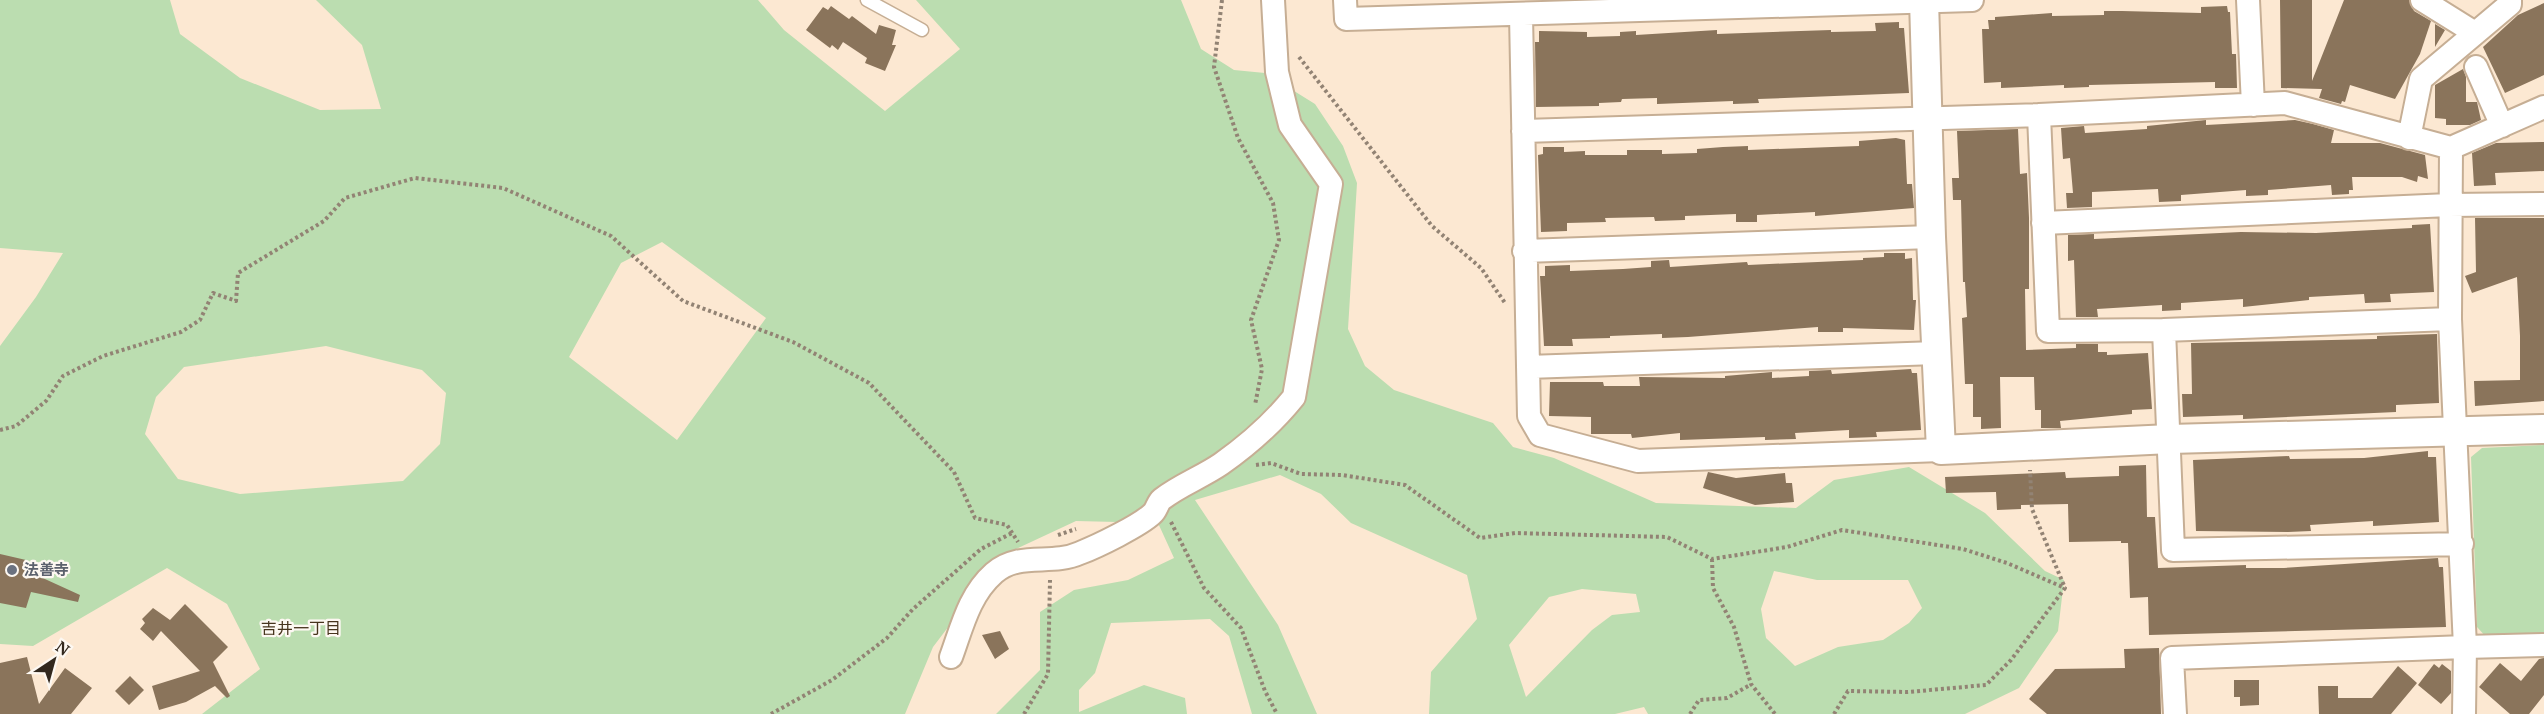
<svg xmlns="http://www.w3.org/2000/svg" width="2544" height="714" font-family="'PT Serif','Noto Sans JP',serif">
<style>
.green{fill:#bbddb0;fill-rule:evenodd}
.building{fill:#8a745b}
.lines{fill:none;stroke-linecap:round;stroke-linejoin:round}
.service-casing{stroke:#c6ae94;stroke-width:15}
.minor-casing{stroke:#c6ae94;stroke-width:26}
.tertiary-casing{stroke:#c6ae94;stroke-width:32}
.path{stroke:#928374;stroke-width:4;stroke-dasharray:3 3;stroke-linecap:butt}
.service{stroke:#fff;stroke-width:12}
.minor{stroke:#fff;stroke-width:22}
.tertiary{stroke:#fff;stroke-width:28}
.worship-dot{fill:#6b7280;stroke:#fdf8f2;stroke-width:2}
.labels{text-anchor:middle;stroke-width:4.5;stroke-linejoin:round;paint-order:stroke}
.worship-label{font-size:15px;font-weight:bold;fill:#5b616d;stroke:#fdf8f2;text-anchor:start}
.neighbourhood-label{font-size:16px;fill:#47341d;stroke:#fdf8f2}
</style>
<rect width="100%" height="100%" fill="#fce8d2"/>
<path class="green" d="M0,0H170L180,34L240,78L320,110L381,109L362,45L316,0H758L784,30L885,111L960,49L916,0H1181L1201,49L1234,70L1265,73L1315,104L1343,146L1357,183L1348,329L1365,366L1394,390L1493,423L1513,447L1554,458L1656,503L1796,508L1834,480L1909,467L1985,513L2045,571L2064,580L2058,631L2019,688L1965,714H1648L1644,707L1615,714H1429L1431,672L1477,619L1467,575L1351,523L1321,494L1280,475L1195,500L1278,625L1317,714H1252L1229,636L1210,619L1111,623L1095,673L1079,690V712L1144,685L1185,698L1187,714H996L1040,670V612L1074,590L1128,580L1174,558L1158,523L1076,521L1003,555L933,647L905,714H202L260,669L227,604L167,568L33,646L0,644V346L36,297L63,253L0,248ZM662,242L766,318L677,440L569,357L621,263ZM326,346L422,370L446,393L440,444L403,481L240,494L178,479L145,434L156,397L184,367ZM1774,571L1817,580H1908L1922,608L1909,623L1883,640L1838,647L1795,666L1766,638L1761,609ZM1582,589L1636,594L1640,612L1612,615L1592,630L1526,697L1509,645L1549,597Z
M2544,445V637L2487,638L2477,627L2471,457L2482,448Z"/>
<path class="building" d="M2280,0H2312V81L2344,0H2409L2414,11L2431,21L2420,54L2395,99L2350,85L2345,102L2342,101L2341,104L2319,98L2322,89L2281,88Z
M2544,3V75L2505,93L2483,47L2518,15Z
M831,6L849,19L852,16L876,34L879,25L896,30L892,45H896L885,71L865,63L867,58L843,42L838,50L832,45L830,48L806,30L823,7L828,10Z
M2227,6L2228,12H2230L2232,54H2236L2237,88H2215V82L2089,85V87L2064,88V85L2001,88V82L1984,83L1982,29H1989L1988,20H1995V17L2052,13V16L2104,15V11H2122L2201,13V7Z
M1899,22V28H1904L1909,93L1758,99L1759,103L1733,104V101L1657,104V98L1622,99L1621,102L1599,103V106L1536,107L1535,42H1539V31L1587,32V37L1620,36V32L1636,31V35L1717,30V34L1831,30V32L1876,31L1875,23Z
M2435,24L2445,30L2435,47Z
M2463,69L2466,77V102H2477L2481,120L2470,125H2446V119L2435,118V85Z
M2206,120V125L2295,120L2313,124L2334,130L2331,143H2380L2425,155L2428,179L2418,176L2417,182L2402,177H2352L2353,190H2349V194L2332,195L2331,185L2268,190V195L2246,196V190L2181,195V201L2159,202L2158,189L2092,192V207L2067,208L2066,193H2073L2070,158L2063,159L2061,128L2084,126L2085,133L2147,129V126Z
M2018,129L2020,174L2027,173L2029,218V289H2025L2026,350L2076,348V344H2098V352H2107V355L2148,353L2152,409L2132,410V414L2060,421L2061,428H2041V410H2035L2034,377H2000L2001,428L1981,429V417H1973V384H1965L1962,318L1967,317L1965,282H1963L1961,200H1953L1952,178H1959L1957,131Z
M1896,138L1905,140L1907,184H1912L1914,208L1815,216V212L1757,215V222H1736V214L1685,216V220L1655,221L1654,217L1605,218L1606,222L1567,223V231L1541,232L1538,155L1543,154V147H1564V152L1585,151V155H1627V150H1662V154L1697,153V149L1723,147L1748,146V150L1859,146V141Z
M2544,142V171L2495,173L2496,185L2474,186L2472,153L2496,143Z
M2475,218H2544V401L2475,406L2474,381L2520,380V336L2517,277L2472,293L2465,276L2476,272Z
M2430,224L2434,292L2390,294L2391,302L2365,303L2364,294L2309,297V300L2243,307V299L2181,303V310L2162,311V305L2097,309L2098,317H2076L2074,260L2068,261V235L2094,234V239L2241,232L2316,233L2412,228V225Z
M1884,253H1905V259L1912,258L1913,300H1916L1914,330L1843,328V332H1818V327L1688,337L1662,338V334L1610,336V338L1572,339L1573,346H1544L1540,276H1545V266L1570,265V271L1623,269L1651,267V261L1669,260L1670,267L1747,262L1748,265L1863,260V258L1884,257Z
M2437,334L2439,403L2396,405V412L2243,419V415L2183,417L2182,394H2192L2191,343L2377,339V336Z
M1911,369L1912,373H1917L1921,430L1876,432L1877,437L1849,438V430L1795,433L1796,439L1765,440V437L1680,440V433L1632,438L1631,434H1591V417L1549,416L1550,382H1603L1604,386H1640L1639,377L1725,378V376L1772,372V378L1809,376V371L1831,370L1832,374Z
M2428,451V457H2436L2439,522L2373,526V521L2310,525L2311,531L2288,532L2196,531L2193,460L2289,456L2290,459L2364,458Z
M2146,465L2147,517H2155L2158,568L2246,565V568H2284L2438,558L2439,567H2443L2446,627L2149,635L2148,597L2130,598L2128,543H2121V541L2069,542L2068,504L2021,505V509L1997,510L1996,492L1946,493L1945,477L2065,472L2066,478L2119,476V466Z
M1708,472L1736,478L1785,473L1786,483H1792L1794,502L1755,505L1703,488Z
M0,554L26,560L23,569L80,595L78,602L31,592L26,608L0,603Z
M185,604L228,647L213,662L230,696L227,698L215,686L186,702L159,710L152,686L200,671L161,631L153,641L140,629L145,623L142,619L153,608L170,620Z
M1000,631L1009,649L995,659L982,635Z
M2159,648L2161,714H2047L2029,699L2055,669L2125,668L2124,649Z
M27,657L39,704L65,668L92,688L71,714H0V663Z
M2544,658V695L2529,714H2510L2479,687L2500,663L2521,681L2539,659Z
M2434,664L2439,668L2442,664L2451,671V693L2441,704L2418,685Z
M2398,666L2417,683L2391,714H2319L2318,686H2338V698H2372Z
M130,676L144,690L129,705L115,691Z
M2234,680H2259V705L2240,706V697H2234Z"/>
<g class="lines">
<g class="service-casing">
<path id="service" d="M867,0L922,30"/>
</g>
<g class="minor-casing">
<path id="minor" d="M1345,0L1346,19L1972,0
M2248,0L2253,105
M2422,0L2475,33
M1521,15L1529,416L1540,435L1638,461L1941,450
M2476,67L2502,126
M2039,115L2048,331L2164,330L2450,319
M1523,131L2039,115L2285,103L2451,148L2544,107
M2409,138L2421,79L2510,4V0
M2451,148L2450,319L2465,647L2544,645
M2043,223L2449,205L2544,204
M1524,251L1931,237
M2164,330L2173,550L2462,544
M1528,367L1936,353
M951,657C962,627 969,595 994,573C1019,551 1051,566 1080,553C1098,546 1139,526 1152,514C1157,510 1157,503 1162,499C1180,485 1202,477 1221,464C1248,445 1273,423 1294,397L1331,184L1290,125L1277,72L1273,0
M2175,714L2172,658L2465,647L2464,714"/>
</g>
<g class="tertiary-casing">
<path id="tertiary" d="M1924,0L1931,237L1941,450L2170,439L2544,429"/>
</g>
<path class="path" d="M1222,0L1214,67L1238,138L1273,203L1279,240L1251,320L1262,369L1255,405
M1299,57L1432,226L1481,268L1505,303
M0,430L16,426L46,401L63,376L103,356L181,332L200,320L213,293L236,301L238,273L324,221L345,198L415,178L503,188L611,236L683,301L793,342L869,383L954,472L975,518L1007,525L1018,542
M1256,465L1271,463L1301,474L1342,475L1405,485L1480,538L1515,533L1667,537L1712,559L1787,547L1842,530L1963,549L2007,563L2065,588
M1171,522L1204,588L1241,628L1265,691L1277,714
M1058,535L1076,529
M1712,559L1713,588L1734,627L1751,684L1775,714
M771,714L832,680L887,638L913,609L981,549L1012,533
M1024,714L1048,674L1050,580
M1690,714L1699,700L1727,698L1750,685
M1834,714L1848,691L1908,692L1986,685L2011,660L2065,588L2032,509L2030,470"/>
<use href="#service" class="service"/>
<use href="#minor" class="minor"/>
<use href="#tertiary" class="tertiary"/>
</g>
<circle class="worship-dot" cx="12" cy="570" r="6"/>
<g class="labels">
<g class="worship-label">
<text x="24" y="575">法善寺</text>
</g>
<g class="neighbourhood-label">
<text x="301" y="634">吉井一丁目</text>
</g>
</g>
<g transform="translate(54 660) rotate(36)" stroke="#fdf8f2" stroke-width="4.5" paint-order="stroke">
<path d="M0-4.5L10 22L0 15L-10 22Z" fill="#32281e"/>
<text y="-9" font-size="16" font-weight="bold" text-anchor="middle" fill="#32281e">N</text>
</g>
</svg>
